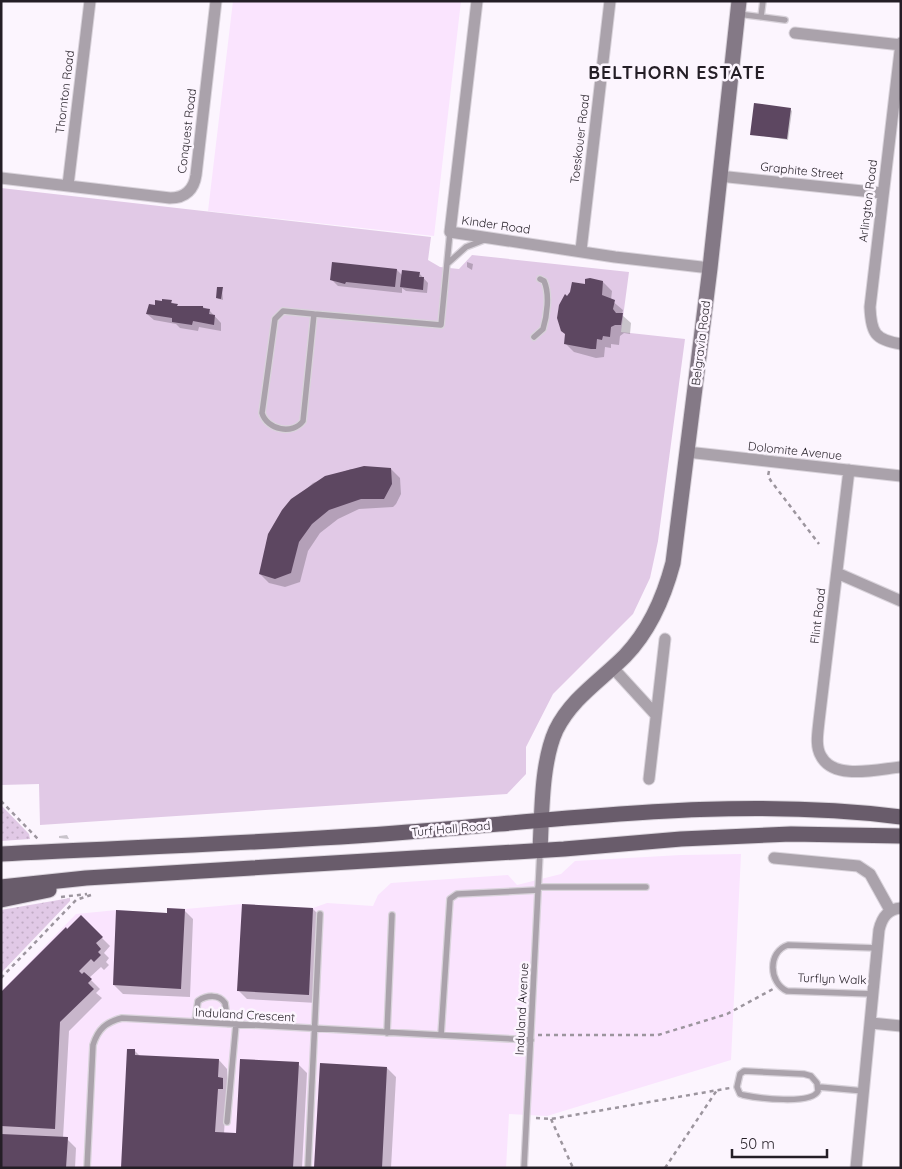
<svg xmlns="http://www.w3.org/2000/svg" width="902" height="1169" font-family="Quicksand,sans-serif">
<style>
.built{fill:#fae4fe}
.grass{fill:url(#grass-dots)}
.garden{fill:#e1c9e6}
.shadow{fill:#0003}
.building{fill:#5d4761}
.lines{fill:none;stroke-linecap:round;stroke-linejoin:round}
.lane-casing{stroke:#d9d3db;stroke-width:8}
.street-casing{stroke:#d9d3db;stroke-width:13}
.secondary-casing{stroke:#d9d3db;stroke-width:17}
.primary-casing{stroke:#d9d3db;stroke-width:17}
.path{stroke:#9c959e;stroke-width:2.5;stroke-dasharray:4 4;stroke-linecap:butt}
.lane{stroke:#aaa2ab;stroke-width:5.5}
.street{stroke:#aaa2ab;stroke-width:11}
.secondary{stroke:#847986;stroke-width:15}
.primary{stroke:#695c6b;stroke-width:15}
.labels{text-anchor:middle;stroke-width:5;stroke-linejoin:round;paint-order:stroke}
.street-label{font-size:12px;fill:#241e26;stroke:#fcf5fe}
.district-label{font-size:18px;font-weight:bold;letter-spacing:1px;fill:#241e26;stroke:#fcf5fe}
</style>
<defs>
<pattern id="grass-dots" width="8" height="8" patternUnits="userSpaceOnUse" patternTransform="scale(1.25)"><rect width="8" height="8" fill="#e1c9e6"/><path d="M2 2h.1M6 6h.1" fill="none" stroke="#c1acc5" stroke-width="1.8" stroke-linecap="round"/></pattern>
</defs>
<rect width="100%" height="100%" fill="#fcf5fe"/>
<path class="built" d="M233,1H461L434,236L208,211Z
M741,854L731,1060L547,1116L509,1114L506,1168H1V991L76,914L117,910L167,913V908L185,909L242,904L313,908L327,903L373,906L378,895L391,883L508,875L517,885L561,874L575,861L681,855Z"/>
<path class="grass" d="M1,805L29,834L30,839L1,841Z
M70,898V901L1,973V910Z"/>
<path class="garden" d="M1,188L431,237L428,260L440,267L459,269L472,255L629,272L621,332L685,339L658,541L650,578L633,614L553,694L526,747V774L507,794L40,825L39,784L1,785Z"/>
<path class="shadow" d="M790,109L792,111L788,140L752,134Z
M467,262L473,264L472,270L467,267Z
M334,263L397,270L403,276L419,273L428,283L427,293L406,291L402,288V293L338,286L332,280Z
M603,282L612,291L611,300L623,310L622,315L631,323L630,334L624,333L620,336L619,345L611,344V348L605,347L604,357L596,358L574,352L565,343L567,298L586,285Z
M222,289L223,300L219,299L217,298Z
M171,302L179,307H203L209,310L221,323V331L199,327L198,331L180,328L176,324L154,320L147,314L156,307Z
M351,469H391L400,478L401,494L396,504L393,507L359,509L338,519L320,533L308,551L300,582L285,587L269,583L260,574L283,510L313,483Z
M67,835L69,839L59,838V836Z
M243,906L313,909L322,918L317,1003L247,999L238,990Z
M184,910L193,919L190,997L123,994L114,985L168,914Z
M81,917L110,946L104,953L109,958L106,962L109,965L104,970L101,967L89,978L100,989L96,993L102,998L69,1031L63,1138L67,1139L76,1148L75,1168H1V993Z
M134,1050L140,1056L219,1060L227,1069V1083L232,1088L231,1097H226L224,1134H237L298,1064L307,1073L302,1168H122Z
M387,1068L396,1077L391,1168H316Z"/>
<path class="building" d="M754,103L791,108L787,139L750,135Z
M332,262L397,269L395,287L346,282L345,284L330,280Z
M402,270L420,272L419,277H424L423,290L400,287Z
M590,278L603,281L602,295L615,300L613,309L616,313H623L621,325H615L611,327L610,337L603,336L602,340L597,339L596,349H591L564,344L565,334L561,331L557,318L559,305L565,294L567,296L570,292L572,282L585,284V279Z
M217,287H223L221,299L216,298Z
M162,299L172,300L171,303L178,304L177,306H203V308L210,309L209,314L215,315L214,325L193,321L192,325L172,322V318L146,314L149,304L155,305V300L162,301Z
M364,466L391,468L392,484L384,499H361L329,510L312,524L299,542L291,573L275,579L259,574L268,534L282,510L291,499L325,476Z
M242,904L313,908L309,995L237,991Z
M167,908L185,909L181,989L113,985L116,910L167,913Z
M81,915L103,937L96,943L101,949L98,952L101,955L94,962L91,959L79,971L82,974L84,972L92,979L88,983L94,989L60,1022L55,1129L1,1126V992L66,927L67,929Z
M127,1049H135V1055L219,1059L218,1077L223,1078V1089H218L215,1132L236,1133L240,1059L299,1062L293,1168H121Z
M320,1063L387,1067L382,1168H314Z
M1,1134L68,1137L66,1168H1Z"/>
<g class="lines">
<g class="lane-casing">
<path id="lane" d="M738,14L785,20
M761,17L763,1
M447,264L466,247L484,240
M314,314L283,311L275,319L262,413C267,430 293,435 303,421L314,314L441,325L450,232
M534,337L543,329C547,316 550,294 544,281L540,279
M538,887H646
M874,994L787,991C769,983 767,952 788,945L877,948
M195,1022L198,1001C207,995 219,994 225,1003L228,1024
M387,1033L392,915
M441,1035L450,899L457,894L538,890
M744,1071L804,1074L811,1076L817,1083L818,1091C812,1105 757,1098 743,1095L740,1094L737,1087L740,1074Z
M819,1087L864,1091
M227,1122L236,1024
M308,1166L320,914
M87,1168L93,1045C98,1029 106,1022 122,1018L531,1040
M524,1168L540,852"/>
</g>
<g class="street-casing">
<path id="street" d="M477,1L450,232L615,257L710,268
M795,33L901,45
M901,43L870,307C871,333 875,340 901,344
M719,176L882,193
M1,178L170,198C186,198 194,189 196,175L216,1
M68,185L90,1
M581,250L610,1
M687,452L901,476
M849,470L819,721C818,732 815,746 821,756C834,781 878,769 901,767
M837,573L901,601
M613,668L656,715
M649,779L665,639
M774,858L858,866L870,874L890,910
M871,1023L901,1026
M856,1168L879,930C882,917 888,909 901,908"/>
</g>
<g class="secondary-casing">
<path id="secondary" d="M540,850C542,814 541,763 556,730C572,698 600,681 625,656C650,630 664,597 673,563L710,268L739,1"/>
</g>
<g class="primary-casing">
<path id="primary" d="M1,854C137,847 273,843 408,832C572,819 737,796 901,817
M1,887L86,878L564,849L681,839L791,834L901,836
M1,900L49,890"/>
</g>
<path class="path" d="M769,471L768,476L771,481L819,544
M1,801L38,839
M61,897L87,894
M1,978L76,900L94,894
M538,1035H658L727,1014L773,989
M536,1118L551,1119L730,1088
M551,1119L573,1168
M665,1168L717,1090"/>
<use href="#lane" class="lane"/>
<use href="#street" class="street"/>
<use href="#secondary" class="secondary"/>
<use href="#primary" class="primary"/>
</g>
<g class="labels">
<g class="street-label">
<text transform="translate(65 92) rotate(-83)" y="4">Thornton Road</text>
<text transform="translate(187 131) rotate(-83)" y="4">Conquest Road</text>
<text transform="translate(580 139) rotate(-83)" y="4">Toeskouer Road</text>
<text transform="translate(802 171) rotate(6)" y="4">Graphite Street</text>
<text transform="translate(868 201) rotate(-83)" y="4">Arlington Road</text>
<text transform="translate(496 225) rotate(8)" y="4">Kinder Road</text>
<text transform="translate(701 343) rotate(-83)" y="4">Belgravia Road</text>
<text transform="translate(795 451) rotate(6)" y="4">Dolomite Avenue</text>
<text transform="translate(818 616) rotate(-83)" y="4">Flint Road</text>
<text transform="translate(451 829) rotate(-5)" y="4">Turf Hall Road</text>
<text transform="translate(832 979) rotate(2)" y="4">Turflyn Walk</text>
<text transform="translate(522 1009) rotate(-87)" y="4">Induland Avenue</text>
<text transform="translate(245 1015) rotate(3)" y="4">Induland Crescent</text>
</g>
<g class="district-label">
<text x="677" y="79">BELTHORN ESTATE</text>
</g>
</g>
<rect width="902" height="1169" fill="none" stroke="#241e26" stroke-width="5"/>
<path d="M732 1149v8h95v-8" fill="none" stroke="#241e26" stroke-width="2.5"/>
<text x="740" y="1149" font-size="15" fill="#241e26" stroke="#fcf5fe" stroke-width="4" paint-order="stroke">50 m</text>
</svg>
